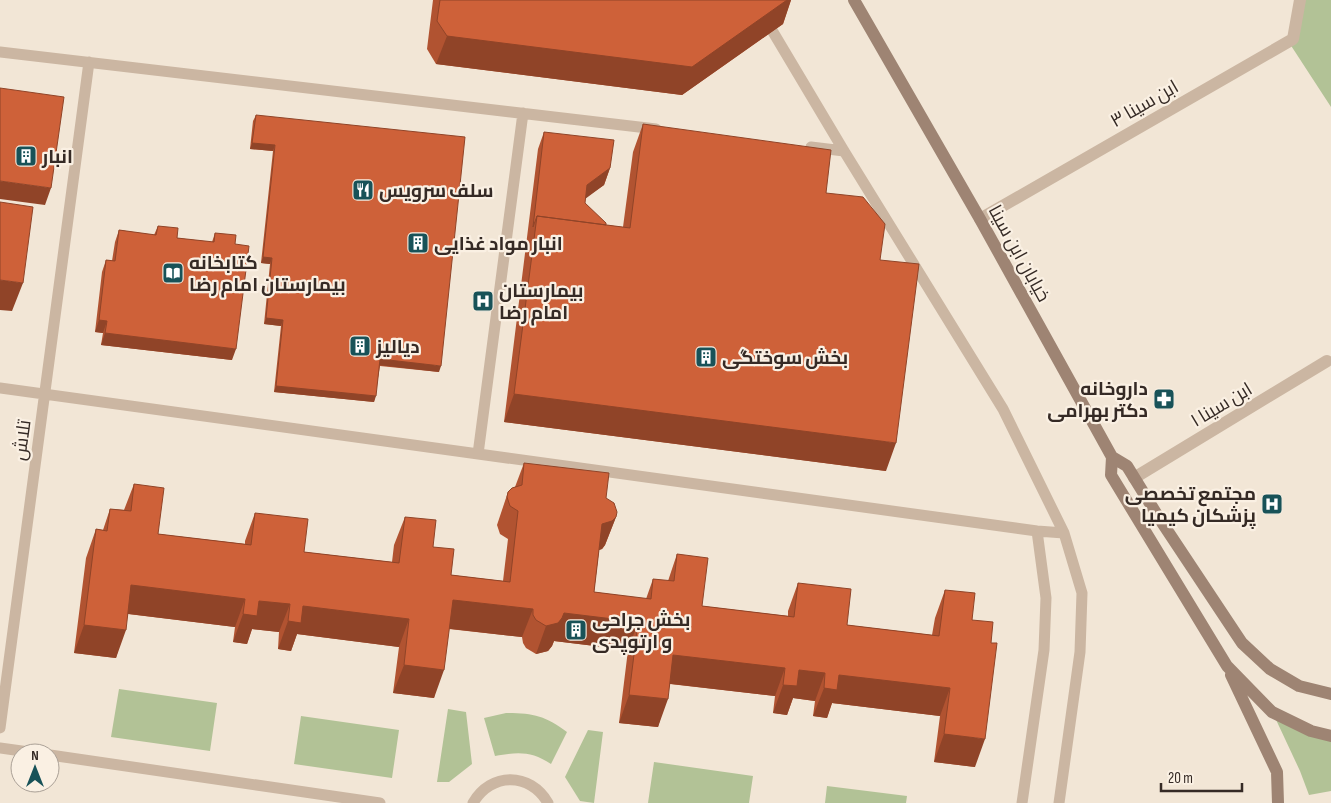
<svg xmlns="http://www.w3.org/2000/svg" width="1331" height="803" font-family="'Sofia Sans Condensed',Cairo,sans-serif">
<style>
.green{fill:#b2c296}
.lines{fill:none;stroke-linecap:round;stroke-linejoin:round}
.service{stroke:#cbb6a2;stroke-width:11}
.minor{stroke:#cbb6a2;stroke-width:12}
.secondary{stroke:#9e8473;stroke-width:12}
.wall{fill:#b15331}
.shaded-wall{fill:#904428}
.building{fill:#ce6139;stroke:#904428}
.labels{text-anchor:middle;stroke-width:4.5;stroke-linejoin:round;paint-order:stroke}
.street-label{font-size:19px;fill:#352a25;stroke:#faf0e3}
.poi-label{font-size:19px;font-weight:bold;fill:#352a25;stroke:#faf0e3;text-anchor:start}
</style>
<rect width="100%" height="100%" fill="#f2e6d6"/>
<path class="green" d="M1297,0H1331V107L1288,41Z
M119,689L217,703L210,751L111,737Z
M448,709L466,712L472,764L449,782H437Z
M1271,709L1331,736V791L1309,795L1300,771Z
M506,713C533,713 546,716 567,732L551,764C531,751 518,752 495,756L484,718Z
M301,716L399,730L392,778L294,764Z
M588,730L603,732L594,803L580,801L565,777Z
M654,762L753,776L749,803H648Z
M827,786L907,796L906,803H825Z"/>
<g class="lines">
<path class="service" d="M754,0L844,151L1003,409L1064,533L1082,593L1080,652L1059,803
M0,52L656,129
M811,147L844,151
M0,388L1037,531L1064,533
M478,454L523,113
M0,728L89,62
M0,748L36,753
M50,755L380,803
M473,803C491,772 530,772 548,803
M1022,803L1044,650L1046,598L1037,531"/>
<path class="minor" d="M980,219L1293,39L1300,0
M1134,478L1327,361"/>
<path class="secondary" d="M854,0L980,219L1112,457L1127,466L1159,518L1242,643L1270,669L1299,686L1331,694
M1112,457L1111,475L1227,666L1272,712L1311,731L1331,736
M1231,675L1277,772L1278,803"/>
</g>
<path class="wall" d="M433,0H791L783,24L682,95L436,64L427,49Z
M256,115L439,372L380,366L374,402L274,392L281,326L264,324L270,264L261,263L273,151L250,149L253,121Z
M643,124L826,193L880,260L886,471L504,422L538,149L544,132L610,168L604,185L585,198V203L606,225L623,227L633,152Z
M158,226L177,238L212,242L215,233L235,244L232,360L101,345L103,333L95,332L102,272L106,260L112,261L115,242L119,230L154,235Z
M524,463L606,498L616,517L605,545L602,549L599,550L594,592L646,599L653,579L668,581L677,554L702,606L788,616V611L798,583L847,625L932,635L935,618L945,590L972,620L975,767L934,762L940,716L832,703L827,718L813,716L815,701L793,698L787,715L773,713L775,696L670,684L658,727L619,723L628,650L554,641L552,646L548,651L536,654L526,648L523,643L522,637L449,629L434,698L393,693L399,647L297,634L291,651L278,649L279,632L252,629L247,644L233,642L235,627L128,614L116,658L74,653L86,558L96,529L103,530L110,509L124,510L134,484L158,534L245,544V541L255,513L304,552L392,562L394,545L405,517L433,547L451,575L503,581L508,539L500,534L497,525L508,492L515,487Z"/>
<path class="shaded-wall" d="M787,0H791L783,24L682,95L436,64L447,36Z
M252,143L275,145L273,151L250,149Z
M610,168L604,185L581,202L587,185Z
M0,181L51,188L45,205L0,199Z
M263,257L272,258L270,264L261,263Z
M0,280L23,283L12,311L0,310Z
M266,318L283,320L281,326L264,324Z
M99,320L107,321L103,333L95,332Z
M105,333L236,349L232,360L101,345Z
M380,359L441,366L439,372L378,365Z
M276,386L376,396L374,402L274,392Z
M514,394L896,443L886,471L504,422Z
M616,517L605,545L602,549L592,552L602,524Z
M131,585L245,599L235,627L121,613Z
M453,600L533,609L522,637L443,628Z
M259,601L290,604L279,632L252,629L247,644L233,642L243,614Z
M303,606L409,619L399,647L297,634L291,651L278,649L288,621Z
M564,613L638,622L628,650L554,641L552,646L548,651L536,654L546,626Z
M84,625L126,630L116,658L74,653Z
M673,655L785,668L775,696L663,683Z
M404,665L444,670L434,698L393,693Z
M799,670L825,673L815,701L793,698L787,715L773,713L783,685Z
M839,675L950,688L940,716L832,703L827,718L813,716L824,688Z
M629,695L668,699L658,727L619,723Z
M944,734L985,739L975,767L934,762Z"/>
<path class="building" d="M440,0H787L692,67L447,36L437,21Z
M0,88L64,97L51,188L0,181Z
M256,115L465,137L441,366L380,359L376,396L276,386L283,320L266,318L272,258L263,257L275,145L252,143Z
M643,124L831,150L826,193L863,197L885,224L880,260L919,264L896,443L514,394L537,216L630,228Z
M544,132L614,140L610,168L587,185L585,203L606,223V225L537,216L533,227Z
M0,202L33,207L23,283L0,280Z
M158,226L178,228L177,238L214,242L215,233L236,235L235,244L249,246L236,349L105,333L107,321L99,320L106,260L115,261L119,230L156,235Z
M524,463L609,473L606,498L614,503L617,512L616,517L612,521L602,524L594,592L651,599L653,579L674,581L677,554L708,558L702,606L794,617L798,583L851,589L847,625L939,636L945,590L975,593L972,620L993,622L991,643H997L985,739L944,734L950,688L839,675L837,690L824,688L825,673L799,670L797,686L783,685L785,668L673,655L668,699L629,695L638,622L564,613L562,618L558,623L546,626L536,620L533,615V609L453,600L444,670L404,665L409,619L303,606L301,623L288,621L290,604L259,601L257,616L243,614L245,599L131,585L126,630L84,625L96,529L107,531L110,509L131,511L134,484L164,488L158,534L251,545L255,513L308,519L304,552L399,563L405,517L436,520L433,547L454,549L451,575L510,582L518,511L510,506L507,497L508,492L512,488L522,485Z"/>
<defs>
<g id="building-square" transform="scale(1.125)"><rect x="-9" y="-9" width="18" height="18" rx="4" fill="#185258" stroke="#faf0e3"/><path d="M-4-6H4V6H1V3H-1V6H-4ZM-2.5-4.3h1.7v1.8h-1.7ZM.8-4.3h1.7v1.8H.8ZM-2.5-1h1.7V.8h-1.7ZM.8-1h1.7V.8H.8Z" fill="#fff"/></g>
<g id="restaurant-square" transform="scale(1.125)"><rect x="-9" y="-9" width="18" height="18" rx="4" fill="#185258" stroke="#faf0e3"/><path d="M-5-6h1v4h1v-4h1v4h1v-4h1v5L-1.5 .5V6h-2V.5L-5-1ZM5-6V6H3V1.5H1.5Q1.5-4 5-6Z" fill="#fff"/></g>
<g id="library-square" transform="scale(1.125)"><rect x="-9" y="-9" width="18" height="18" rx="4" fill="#185258" stroke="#faf0e3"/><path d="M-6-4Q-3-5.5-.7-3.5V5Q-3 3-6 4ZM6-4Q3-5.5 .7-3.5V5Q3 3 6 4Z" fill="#fff"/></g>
<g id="hospital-square" transform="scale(1.125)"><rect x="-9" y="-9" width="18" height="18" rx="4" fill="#185258" stroke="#faf0e3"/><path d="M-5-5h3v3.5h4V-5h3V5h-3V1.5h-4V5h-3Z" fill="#fff"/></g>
<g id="pharmacy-square" transform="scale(1.125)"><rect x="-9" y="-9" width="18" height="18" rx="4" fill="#185258" stroke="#faf0e3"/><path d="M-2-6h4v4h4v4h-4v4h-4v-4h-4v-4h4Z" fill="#fff"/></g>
</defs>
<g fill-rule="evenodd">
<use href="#building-square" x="26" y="156"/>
<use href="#restaurant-square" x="363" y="190"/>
<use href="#building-square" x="418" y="243"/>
<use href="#library-square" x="173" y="273"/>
<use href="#hospital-square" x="483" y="301"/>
<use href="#building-square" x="360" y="346"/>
<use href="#building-square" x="706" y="357"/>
<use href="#pharmacy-square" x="1164" y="399"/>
<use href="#hospital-square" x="1272" y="504"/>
<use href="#building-square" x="576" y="630"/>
</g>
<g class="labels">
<g class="street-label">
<text transform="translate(1144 103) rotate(-30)" y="7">ابن سینا ۳</text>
<text transform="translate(1020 253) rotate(61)" y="7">خیابان ابن سینا</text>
<text transform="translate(1221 404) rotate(-31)" y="7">ابن سینا ۱</text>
<text transform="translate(21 440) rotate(-82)" y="7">تلاش</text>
</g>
<g class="poi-label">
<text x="42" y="163">انبار</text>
<text x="379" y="197">سلف سرویس</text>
<text x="434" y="250">انبار مواد غذایی</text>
<text x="189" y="269">کتابخانه<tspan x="189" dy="22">بیمارستان امام رضا</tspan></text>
<text x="499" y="297">بیمارستان<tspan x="499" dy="22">امام رضا</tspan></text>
<text x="376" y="353">دیالیز</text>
<text x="722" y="364">بخش سوختگی</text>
<text x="1148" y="395" text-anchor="end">داروخانه<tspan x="1148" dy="22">دکتر بهرامی</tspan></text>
<text x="1256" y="500" text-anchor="end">مجتمع تخصصی<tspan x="1256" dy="22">پزشکان کیمیا</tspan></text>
<text x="592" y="626">بخش جراحی<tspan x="592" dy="22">و ارتوپدی</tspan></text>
</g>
</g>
<g transform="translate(35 768)"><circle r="24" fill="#faf0e3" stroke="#aba197"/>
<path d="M0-4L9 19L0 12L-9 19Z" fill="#185258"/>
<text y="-8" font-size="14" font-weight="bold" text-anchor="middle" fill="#352a25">N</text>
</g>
<path d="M1161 783v8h81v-8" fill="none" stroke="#352a25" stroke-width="2.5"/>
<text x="1168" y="783" font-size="15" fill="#352a25" stroke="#faf0e3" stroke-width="4" paint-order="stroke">20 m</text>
</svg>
